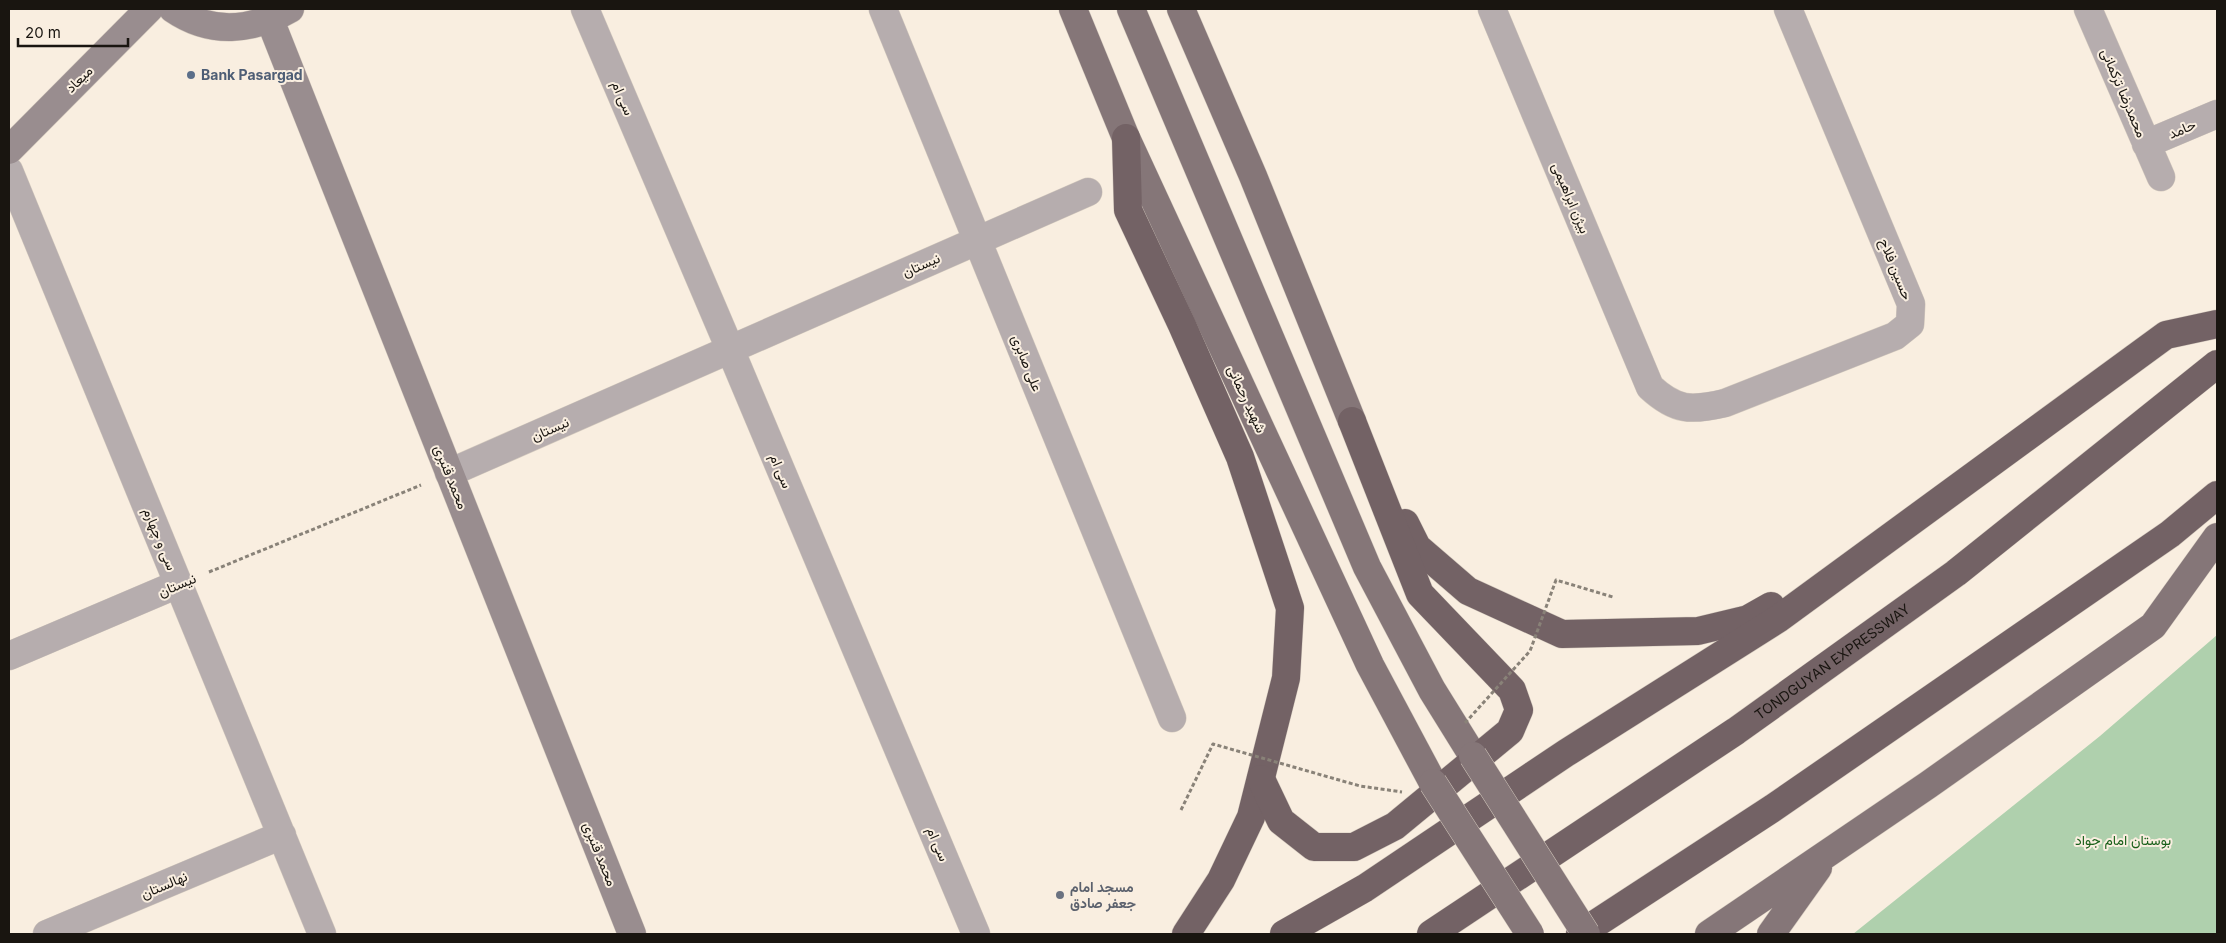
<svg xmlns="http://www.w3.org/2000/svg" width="2226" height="943" font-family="Inter,Vazirmatn,sans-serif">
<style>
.green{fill:#afd0ad}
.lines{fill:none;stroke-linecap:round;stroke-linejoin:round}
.street-casing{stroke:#d5cbbf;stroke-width:29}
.secondary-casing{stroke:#d5cbbf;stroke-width:29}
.primary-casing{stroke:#d5cbbf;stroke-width:29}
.highway-casing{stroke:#d5cbbf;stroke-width:29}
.path{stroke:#898278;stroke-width:3;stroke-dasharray:4 2.5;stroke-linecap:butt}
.street{stroke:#b6adae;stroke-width:28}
.secondary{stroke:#998d8f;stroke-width:28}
.primary{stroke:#857678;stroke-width:28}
.highway{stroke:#736265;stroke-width:28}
.primary-bridge-casing{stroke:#d5cbbf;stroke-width:29;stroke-linecap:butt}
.path-bridge{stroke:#898278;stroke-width:3;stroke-dasharray:4 2.5;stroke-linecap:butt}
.primary-bridge{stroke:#857678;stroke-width:28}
.service-dot{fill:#5c6f8a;stroke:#f9eee0;stroke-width:2}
.worship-dot{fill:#6b7280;stroke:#f9eee0;stroke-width:2}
.labels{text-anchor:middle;stroke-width:4;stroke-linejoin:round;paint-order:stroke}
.service-label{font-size:14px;font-weight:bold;fill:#4e5e75;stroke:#f9eee0;text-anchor:start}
.street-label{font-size:14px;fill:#191510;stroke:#f9eee0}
.park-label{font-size:14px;fill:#19601a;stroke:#f9eee0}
.worship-label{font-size:14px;font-weight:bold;fill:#5b616d;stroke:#f9eee0;text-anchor:start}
</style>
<rect width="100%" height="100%" fill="#f9eee0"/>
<path class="green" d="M2217,635V934H1853L2100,736Z"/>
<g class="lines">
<g class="street-casing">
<path id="street" d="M585,9L730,349L976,934
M883,9L1172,718
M1492,9L1650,387C1676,411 1691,411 1725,403L1895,336L1910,324L1911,304L1788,9
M2088,9L2161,177
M2146,144L2217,114
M9,171L322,934
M449,473L1088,192
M9,656L178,584
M47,934L282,835"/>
</g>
<g class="secondary-casing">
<path id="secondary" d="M173,9C211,35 252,31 290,9
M270,20L632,934
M9,150L149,9"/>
</g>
<g class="primary-casing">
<path id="primary" d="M1073,9L1126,138L1281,473L1370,665L1433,783
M1131,9L1367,567L1432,690L1473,756
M1181,9L1253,176L1352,421
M1709,934L1928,785L2153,626L2217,537
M1771,934L1818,868"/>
</g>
<g class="highway-casing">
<g id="highway">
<path d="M1126,138L1128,210L1182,325L1240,457L1290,608L1286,678L1251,817L1221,880L1186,934"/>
<path d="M1405,523L1417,547L1468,591L1562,634L1698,631L1748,619L1771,606"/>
<path d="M1261,779L1281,821L1314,847H1354L1395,826L1510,731L1519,710L1512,690L1420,594L1352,421"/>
<path d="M1284,934L1365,888L1566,753L1778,619L2166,335L2217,324"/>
<path id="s1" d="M1431,934L1736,731L1956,573L2217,364"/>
<path d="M1580,934L1773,808L2170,534L2217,495"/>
</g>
</g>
<path class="path" d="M209,572L421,485"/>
<use href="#street" class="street"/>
<use href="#secondary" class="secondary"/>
<use href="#primary" class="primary"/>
<use href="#highway" class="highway"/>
<g class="primary-bridge-casing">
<path id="primary-bridge" d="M1473,756L1586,934
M1433,783L1530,934"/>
</g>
<path class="path-bridge" d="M1465,723L1530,651L1556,580L1613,597
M1181,810L1213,744L1360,786L1402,792"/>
<use href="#primary-bridge" class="primary-bridge"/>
</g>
<circle class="service-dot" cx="191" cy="75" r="5"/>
<circle class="worship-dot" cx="1060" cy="895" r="5"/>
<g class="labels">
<g class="service-label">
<text x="201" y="80">Bank Pasargad</text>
</g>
<g class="street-label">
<text transform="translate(79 79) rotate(-45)" y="5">میعاد</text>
<text transform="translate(2124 93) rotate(67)" y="5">محمدرضا ترکمانی</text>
<text transform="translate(623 98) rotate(67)" y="5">سی ام</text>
<text transform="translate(2182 129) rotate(-23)" y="5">حامد</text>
<text transform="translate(1571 198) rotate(67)" y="5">بیژن ابراهیمی</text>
<text transform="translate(921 265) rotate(-24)" y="5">نیستان</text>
<text transform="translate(1896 269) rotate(68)" y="5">حسین فلاح</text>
<text transform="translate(1027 363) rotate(68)" y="5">علی صابری</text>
<text transform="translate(1247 399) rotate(65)" y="5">شهید رحمانی</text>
<text transform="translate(550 429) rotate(-24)" y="5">نیستان</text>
<text transform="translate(781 471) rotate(67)" y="5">سی ام</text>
<text transform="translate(451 477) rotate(68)" y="5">محمد قنبری</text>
<text transform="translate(160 539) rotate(68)" y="5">سی و چهارم</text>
<text transform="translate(177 585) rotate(-23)" y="5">نیستان</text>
<text dy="5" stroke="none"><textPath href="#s1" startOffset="485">TONDGUYAN EXPRESSWAY</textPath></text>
<text transform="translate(938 844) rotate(67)" y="5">سی ام</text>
<text transform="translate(600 854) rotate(68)" y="5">محمد قنبری</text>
<text transform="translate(164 885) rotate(-23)" y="5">نهالستان</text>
</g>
<g class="park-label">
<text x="2123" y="845">بوستان امام جواد</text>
</g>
<g class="worship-label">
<text x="1070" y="892">مسجد امام<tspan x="1070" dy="16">جعفر صادق</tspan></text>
</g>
</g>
<rect width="2226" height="943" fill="none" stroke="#191510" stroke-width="20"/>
<path d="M18 38v8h110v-8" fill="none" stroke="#191510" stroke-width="2.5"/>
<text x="25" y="38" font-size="15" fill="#191510" stroke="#f9eee0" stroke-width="4" paint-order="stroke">20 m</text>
</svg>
